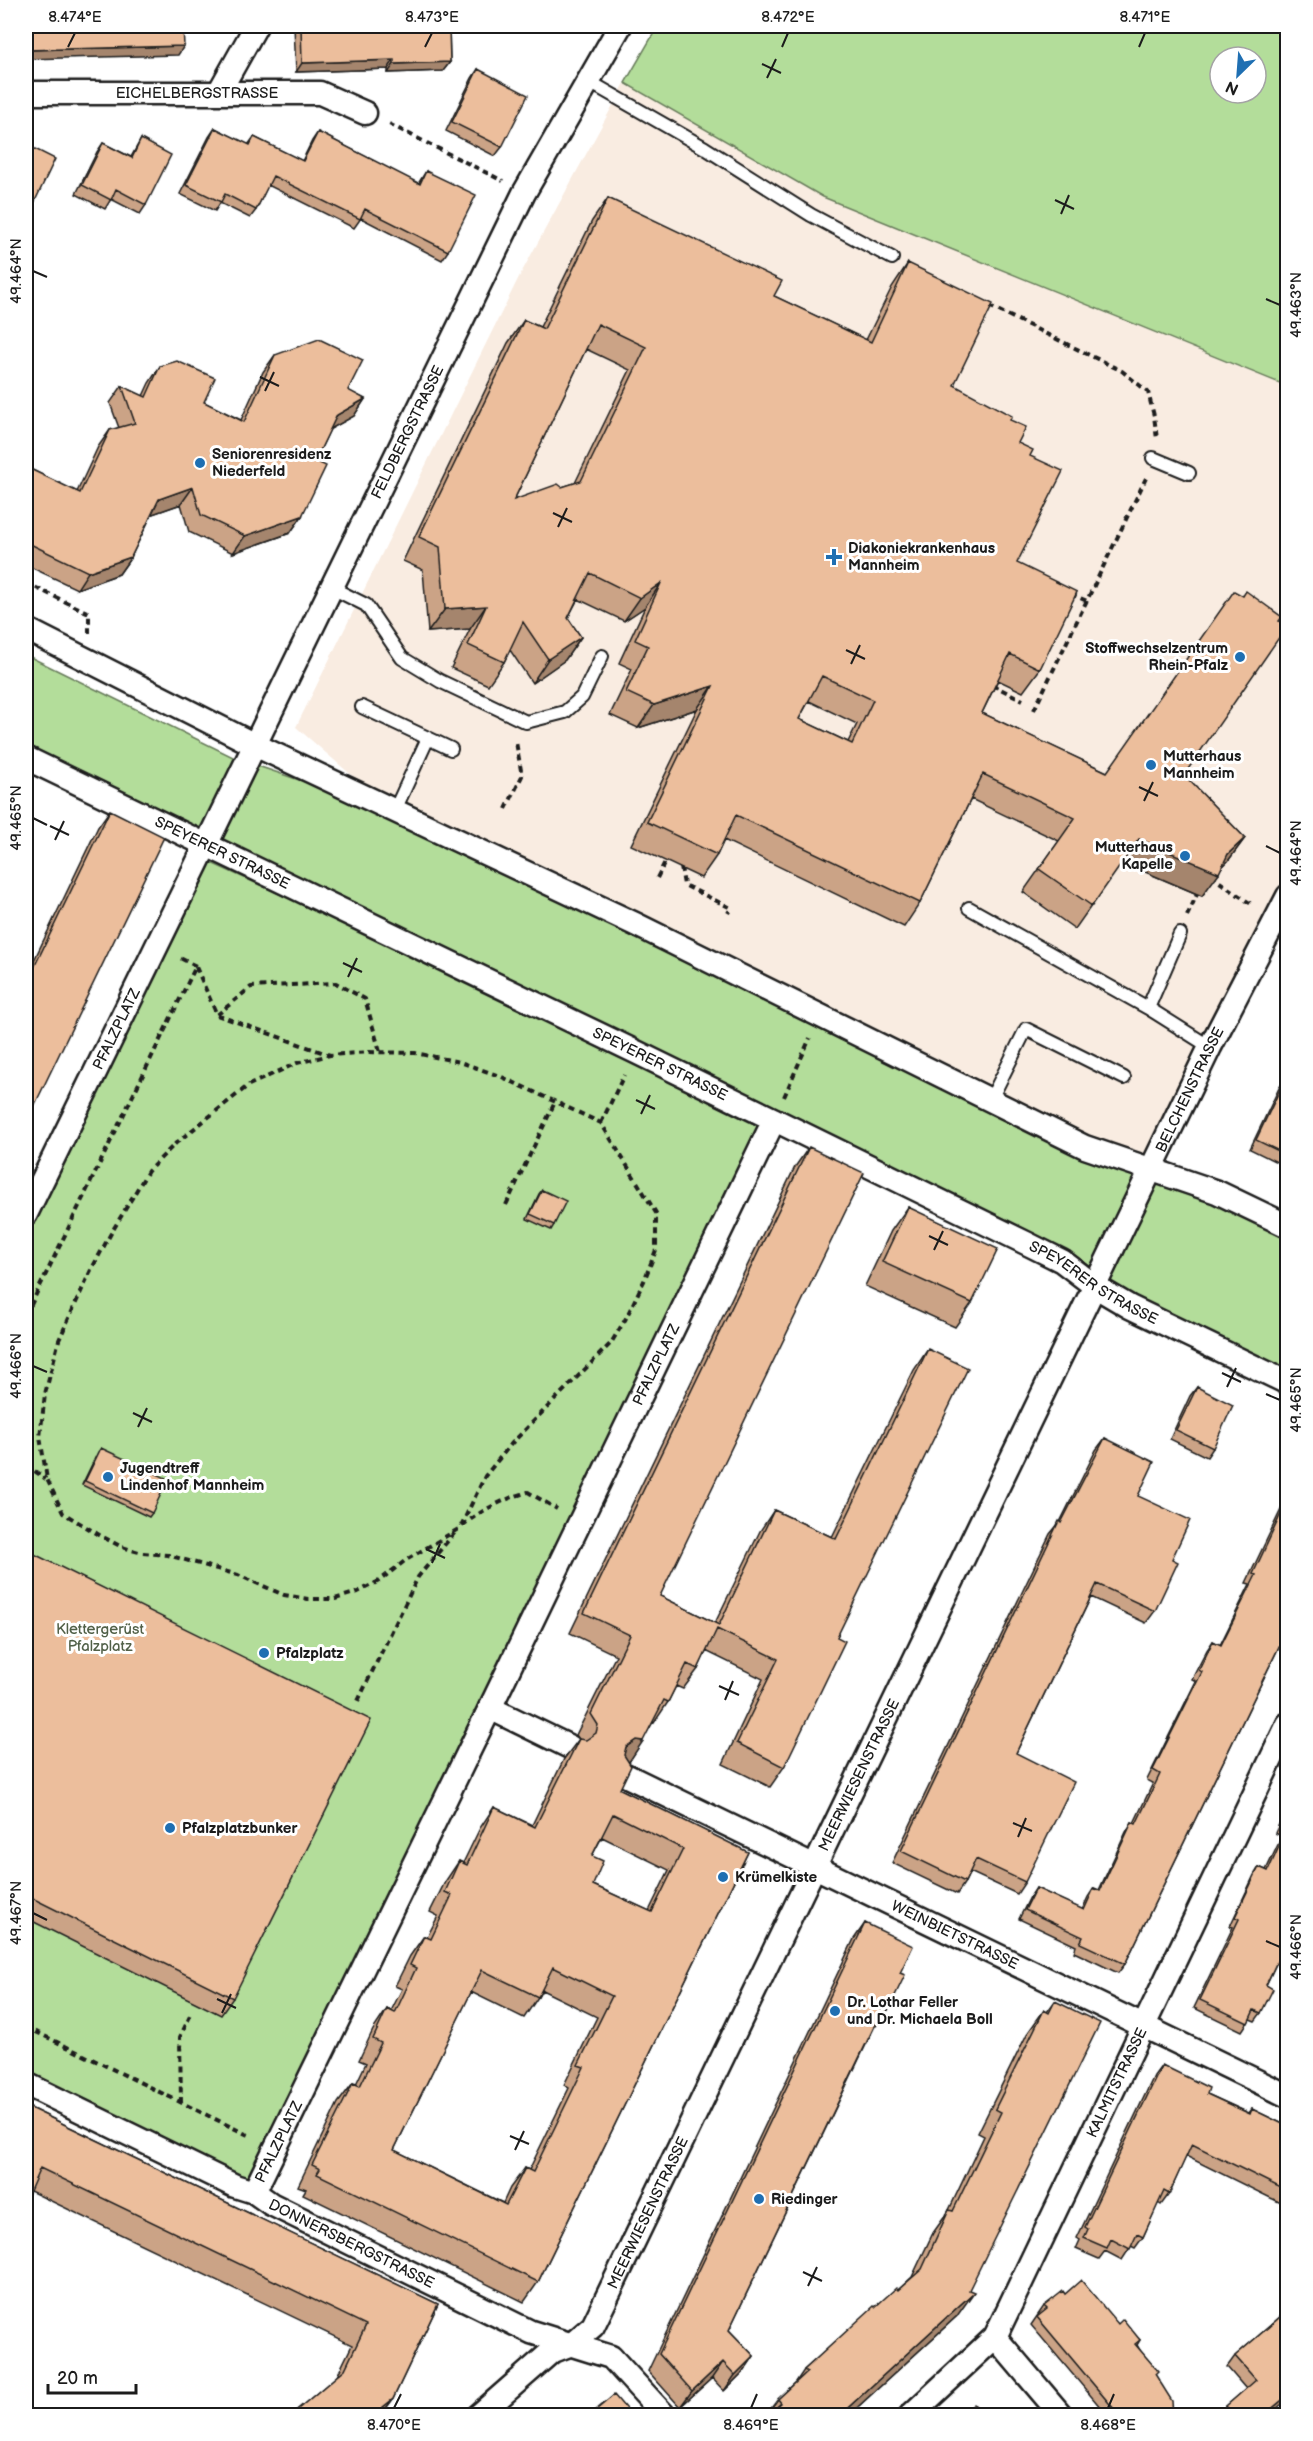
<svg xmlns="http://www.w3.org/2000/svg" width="1313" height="2441" font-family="'Balsamiq Sans',sans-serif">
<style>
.built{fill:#f9ece1}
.green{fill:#b3dd9a;stroke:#687c5b;stroke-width:1.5;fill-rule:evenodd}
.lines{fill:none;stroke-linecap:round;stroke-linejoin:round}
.service-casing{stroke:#1c1c1c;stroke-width:16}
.minor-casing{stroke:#1c1c1c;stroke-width:27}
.path{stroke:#1c1c1c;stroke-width:4;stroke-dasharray:6 4.5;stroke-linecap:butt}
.service{stroke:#fff;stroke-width:12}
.minor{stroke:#fff;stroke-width:22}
.wall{fill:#cba386;stroke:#1c1c1c;stroke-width:1.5;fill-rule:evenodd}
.shaded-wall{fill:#a5856d;stroke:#1c1c1c;stroke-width:1.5}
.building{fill:#ecbe9c;stroke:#1c1c1c;stroke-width:1.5;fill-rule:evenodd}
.ticks{fill:none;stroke:#1c1c1c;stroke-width:2}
.poi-dot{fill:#1f6fb2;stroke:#fff;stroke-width:2}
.labels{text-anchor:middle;stroke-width:6;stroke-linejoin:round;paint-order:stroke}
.street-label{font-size:15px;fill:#1c1c1c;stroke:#fff}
.poi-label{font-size:15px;font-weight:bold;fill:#1c1c1c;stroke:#fff;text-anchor:start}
.park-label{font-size:15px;fill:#516048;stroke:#fff}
.neatline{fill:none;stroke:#1c1c1c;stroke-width:2}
.ticks-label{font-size:15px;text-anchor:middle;fill:#1c1c1c}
</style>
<rect width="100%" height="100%" fill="#fff"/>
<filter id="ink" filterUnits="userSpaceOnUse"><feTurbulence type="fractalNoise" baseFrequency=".0167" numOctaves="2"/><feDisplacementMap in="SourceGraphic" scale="12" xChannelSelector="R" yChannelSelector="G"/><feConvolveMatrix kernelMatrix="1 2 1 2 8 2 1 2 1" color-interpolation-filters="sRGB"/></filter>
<g filter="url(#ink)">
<path class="built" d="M625,83L823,197L1287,386V896L1152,1171L394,812L296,727L519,277Z"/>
<path class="green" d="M658,26H1287V386L823,197L625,83ZM1220,57H1256V93H1220Z
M26,655L237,759L394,812L991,1099L1287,1229V1383L774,1120L254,2192L26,2084V1233L207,861L738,1103L26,757Z"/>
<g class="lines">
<g class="service-casing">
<path id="service" d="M588,81L705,148L811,215L892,258
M1153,458L1189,473
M332,588L366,605L402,658L440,681L526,722L565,712L582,697L602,656
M362,707L451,749
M394,812L428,738
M969,908L1148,1008
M1180,934L1148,1008L1210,1047
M991,1099L1026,1029L1124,1078"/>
</g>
<g class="minor-casing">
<g id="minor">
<path d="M219,92L256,26"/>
<path id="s1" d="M26,93H320L365,113"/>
<path d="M26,629L255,745L635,924L1085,1147L1217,1192L1288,1226"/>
<path id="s2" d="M26,758L636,1052L1026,1243L1062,1261L1096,1287L1130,1307L1288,1383"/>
<path id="s3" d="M26,1214L524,193L620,26"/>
<path d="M490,1708L570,1747"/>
<path id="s4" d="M623,1774L1288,2096"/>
<path id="s5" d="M26,2084L235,2186L254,2192L271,2204L531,2332L611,2357L665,2416"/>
<path id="s6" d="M254,2192L490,1708L774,1120"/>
<path d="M995,2337L1062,2416"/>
<path id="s7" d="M478,2416L551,2352L572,2344L593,2326L1210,1047L1288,896"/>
<path id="s8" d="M910,2416L995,2337L1288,1724"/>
</g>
</g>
<path class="path" d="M389,124L503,181
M989,306L1122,371L1148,392L1154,416L1157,439
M26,583L89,613V633
M1071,594L1087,601
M992,685L1023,700
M1034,710L1146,478
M506,809L522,776L516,742
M681,867L684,885L731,908L728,913
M1211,876L1254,906
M657,878L666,860
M1187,916L1199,890
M196,967L217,1015L330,1055
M217,1015L251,987L336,983L365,999L380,1052
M369,1052L415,1053L460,1062L502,1077L601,1123L656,1213V1250L644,1281L625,1320L611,1343L512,1443L485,1476L460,1528L406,1560L379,1581L358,1592L335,1599H308L284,1595L238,1575L168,1555L142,1553L122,1547L101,1536L63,1513L47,1479L40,1437L45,1394L59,1340L90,1272L110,1235L148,1171L176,1143L249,1085L297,1063L330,1055Z
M784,1097L810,1038
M601,1123L624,1075
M506,1205L555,1102
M26,1315L196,966L178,957
M26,1465L46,1479
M462,1526C483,1509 502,1500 528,1492L557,1509
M358,1701L418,1577L456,1531
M26,2027L252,2137
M181,2103L180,2037L191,2014"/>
<use href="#service" class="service"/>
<use href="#minor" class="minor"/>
</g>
<path class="wall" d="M294,26H449L450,62L443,71L388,73V69L296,72Z
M478,69L502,147L495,156L446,131L472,78Z
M215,128L248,145L254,137L302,161L312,141L318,132L418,184L426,171L448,251L442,260L361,218L354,228L268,185L256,210L250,218L220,203L215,211L180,194L209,137Z
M141,139L146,205L140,214L111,199L105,209L76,194L97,152L103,143L131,157Z
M26,147L35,201L28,210L26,208Z
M608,198L774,296L866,340L892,287L908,263L954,385L1010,420L1018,443L1030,456L1017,563L1040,669L1023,692L998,680L982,713L1107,772L1184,775L1245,838L1228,861L1221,868L1202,896L1122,862L1075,929L1023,892L1059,841L971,799L920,903L904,927L724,840L717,855L701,878L631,845L697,709L638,728L610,715L632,669L619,663L645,607L624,621L578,599L568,618L581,637L565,660L532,683L510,650L504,662L488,685L451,668L470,629L428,632L423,570L403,561L508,343L524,320L540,327L592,221ZM586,349L630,370L575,483L562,487L514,500ZM809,701L857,724L848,742L799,719Z
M275,355L365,399L354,416L330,429L315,461L302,516L290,533L233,553L189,532L181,504L152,514L131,557L119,574L77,589L26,565V467L77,492L98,447L110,430L119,428L110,403L122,386L143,396L149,383L160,366L204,402L241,420L263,372Z
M110,810L26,1123V977L98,827Z
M1285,1079L1287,1081V1167L1250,1149L1279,1088Z
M809,1147L660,1596L715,1623L760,1531L774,1510L832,1537L914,1370L928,1349L837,1637L784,1767L770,1787L723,1764L763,1679L706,1651L698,1669L683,1689L676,1686L668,1702L654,1723L653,1722L629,1762L620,1789L748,1852L538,2282L524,2302L303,2194L306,2189L298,2186L338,2103L353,2083L356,2084L366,2063L359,2060L373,2030L387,2009L391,2011L402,1989L395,1986L410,1956L424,1936L427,1937L438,1916L430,1912L445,1882L459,1861L463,1863L480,1828L494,1807L532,1825L564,1759L579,1739L576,1735L616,1655L570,1633L795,1167ZM602,1837L669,1870L649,1911L593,1885L592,1856ZM542,1990L597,2017L564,2085L569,2088L529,2170L525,2168L510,2188L503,2203L394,2150L471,1992L524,2018L538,1997Z
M542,1190L554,1225L551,1230L527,1219L539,1194Z
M908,1207L972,1303L955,1327L865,1286L891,1231Z
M1197,1387L1213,1448L1207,1457L1170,1439L1190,1396Z
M1105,1438L1138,1496L1172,1559L1155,1611L1146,1623L1091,1597L1016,1753L1025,1882L1017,1894L970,1872L965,1882L957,1894L892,1863L1050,1534L1060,1522L1096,1450Z
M101,1448L152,1513L149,1517L82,1485L98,1452Z
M1287,1497V1630L1125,1964L1118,1973L1074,1952L1076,1946L1019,1919L1030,1897L1036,1888L1082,1910L1088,1897L1094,1888L1099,1890L1126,1832L1132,1822L1134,1823L1153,1783L1147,1780L1196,1681L1192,1679L1207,1650L1213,1641L1220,1645L1250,1584L1246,1583Z
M26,1551L233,1998L221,2015L26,1918Z
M1287,1806V1949L1284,1947L1266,1985L1261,2013L1255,2021L1250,2019L1242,2031L1194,2008L1233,1927L1230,1926L1254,1875L1259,1867L1266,1870L1282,1836L1275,1833Z
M865,1923L900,1973L888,2010L876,2026H875L729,2330L754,2356L743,2372L724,2391L712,2378L680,2407L648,2371L854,1939Z
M1055,2001L957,2316L849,2415H766L778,2399L796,2382L804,2370L875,2307L898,2290L912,2277L933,2233L948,2212L984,2136L978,2133L1027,2034L1044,2010L1047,2012Z
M1162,2065L1207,2094L1249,2113L1252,2109L1287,2126V2206L1186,2156L1169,2194L1161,2205L1158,2203L1143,2237L1135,2248L1131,2246L1122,2260L1105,2251L1099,2259L1076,2249L1080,2240L1077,2238L1154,2076Z
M26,2106L438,2304L393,2399L381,2415H291L337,2376L352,2345L30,2191Z
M1065,2294L1118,2324L1140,2340L1137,2345L1155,2376L1173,2415H1107L1031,2325L1044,2306Z
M1287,2311L1269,2415H1219L1226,2406L1246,2389L1227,2367L1235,2356Z"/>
<path class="shaded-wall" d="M184,46L178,55L26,59V50Z
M394,60L388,69L296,72L302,63Z
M450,62L443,71L388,73L394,64Z
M365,399L354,416L325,432L337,415Z
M193,487L181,504L147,516L159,499Z
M302,516L290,533L233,553L245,536Z
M131,557L119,574L77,589L88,572Z
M661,583L645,607L624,621L640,598Z
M486,606L470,629L428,632L445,609Z
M581,637L565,660L532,683L548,659Z
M713,686L697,709L638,728L654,705Z
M1245,838L1228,861L1217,872L1219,873L1202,896L1122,862L1139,839L1228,854Z
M636,1740L643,1741L629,1762L621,1761L626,1747Z
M974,2292L957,2316L849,2415H840Z
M754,2356L743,2372L724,2391L735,2375Z
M723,2362L712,2378L680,2407L692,2391Z
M1287,2396V2400L1269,2415H1264Z
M393,2399L381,2415H373Z"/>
<path class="building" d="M26,26H183L184,46L26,50Z
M301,26H449L450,62L394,64V60L302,63Z
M478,69L528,95L502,147L452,122Z
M215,128L250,145L254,137L303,161L318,132L420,184L426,171L476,195L448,251L365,209L360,219L273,176L256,210L225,194L221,202L186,185Z
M141,139L171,155L146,205L116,189L111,200L82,185L103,143L132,158Z
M27,145L55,159L35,201L26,196V147Z
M608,198L782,281L774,296L871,342L908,263L993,304L954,385L1012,416L1010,420L1026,427L1018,443L1033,450L1030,456L1063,471L1017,563L1077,592L1040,669L1010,654L982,713L1107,772L1234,591L1243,596L1246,591L1282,617L1279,621L1287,626L1184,775L1245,838L1228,854L1219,873L1139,839L1092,906L1039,869L1075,818L983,774L920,903L736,815L717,855L647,822L713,686L654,705L626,692L648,646L635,640L661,583L640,598L590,573L568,618L581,637L548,659L523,622L504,662L468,645L486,606L445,609L440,547L419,537L524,320L544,329ZM598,324L646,347L581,481L562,487L558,484L514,500ZM822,676L873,700L852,744L799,719Z
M319,339L363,360L348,390L365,399L337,415L315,461L326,466L302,516L245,536L201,515L193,487L159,499L131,557L88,572L26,542V467L80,493L110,430L135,423L122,386L146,397L160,366L177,361L215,378L204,402L244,422L275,355Z
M110,810L164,837L26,1123V984Z
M1285,1079L1287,1081V1155L1256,1140Z
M809,1147L864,1173L660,1596L719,1625L774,1510L836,1539L928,1349L968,1368L837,1637L845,1641L784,1767L737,1743L778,1659L717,1629L698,1669L687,1664L668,1702L664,1700L643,1741L636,1740L626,1747L624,1755L631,1766L620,1789L748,1852L538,2282L317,2174L320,2169L312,2165L353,2083L360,2086L381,2043L373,2039L387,2009L395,2013L416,1968L410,1965L424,1936L431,1939L452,1895L445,1892L459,1861L467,1865L494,1807L535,1827L579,1739L586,1740L596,1733L598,1725L591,1714L630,1635L584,1613ZM613,1814L683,1849L652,1912L593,1885L603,1861L592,1856ZM553,1967L612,1996L578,2065L584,2067L533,2172L525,2168L506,2205L394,2150L482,1970L538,1997Z
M542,1190L566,1201L554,1225L530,1214Z
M908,1207L998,1249L972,1303L882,1262Z
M1197,1387L1233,1405L1213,1448L1176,1430Z
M1105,1438L1154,1462L1138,1496L1190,1520L1172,1559L1178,1562L1155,1611L1097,1584L1016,1753L1074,1782L1025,1882L976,1859L965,1882L901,1851L1059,1521L1061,1523Z
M101,1448L168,1479L152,1513L85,1481Z
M1287,1501V1630L1125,1964L1080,1943L1083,1937L1025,1910L1036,1888L1084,1910L1094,1888L1100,1891L1132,1822L1136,1824L1160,1774L1153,1770L1202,1672L1199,1670L1213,1641L1221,1645L1256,1575L1253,1574Z
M26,1550L371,1720L233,1998L26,1895Z
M1287,1810V1828L1281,1825Z
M1287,1829V1940L1266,1985L1273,1989L1261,2013L1254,2010L1248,2023L1200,2000L1239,1919L1235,1917L1259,1867L1268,1871Z
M865,1923L913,1946L900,1973L905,1975L888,2010L883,2008L729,2330L754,2356L735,2375L723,2362L692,2391L659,2354Z
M1055,2001L1100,2023L969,2290L974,2292L840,2415H768L781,2403L778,2399L807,2372L804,2370L874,2306L875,2307L896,2288L898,2290L922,2269L949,2210L953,2211L1001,2112L995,2109L1044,2010L1049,2013Z
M1162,2065L1209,2088L1207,2094L1250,2114L1252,2109L1287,2126V2191L1192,2144L1169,2194L1164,2191L1143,2237L1137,2234L1130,2249L1111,2239L1107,2248L1084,2238L1088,2229L1085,2227Z
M26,2106L438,2304L393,2399L373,2415H291L345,2369L366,2325L40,2168L26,2200Z
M1081,2280L1118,2324L1123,2319L1140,2340L1135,2344L1158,2371L1155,2374L1172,2401L1173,2415H1111L1109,2413L1114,2409L1037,2317L1047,2309L1044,2306L1063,2291L1065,2294Z
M1287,2311V2396L1264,2415H1234L1226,2406L1256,2380L1235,2356Z
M614,2395L631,2415H590Z
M974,2404L984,2415H961Z"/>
</g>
<path class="ticks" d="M68,47L75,33M425,47L432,33M782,47L788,33M1139,47L1145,33M762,64L781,73M767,78L776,59M1055,200L1074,209M1061,214L1069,195M33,271L47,277M1266,299L1280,305M260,377L279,386M265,391L274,372M553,513L572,522M558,527L567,508M846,650L865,659M851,664L860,645M1139,787L1158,796M1144,801L1153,782M33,818L47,825M50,826L69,835M55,840L64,821M1266,846L1280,853M343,963L362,972M348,977L357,958M636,1100L655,1109M641,1114L650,1095M929,1236L948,1245M934,1250L943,1231M33,1366L47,1372M1222,1373L1241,1382M1227,1387L1236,1368M1266,1394L1280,1400M133,1413L152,1422M138,1427L147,1408M426,1549L445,1558M432,1563L440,1544M719,1686L739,1695M725,1700L733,1681M1013,1823L1032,1831M1018,1837L1026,1818M33,1913L47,1920M1266,1941L1280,1947M217,1999L236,2008M222,2013L231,1994M510,2136L529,2144M515,2150L524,2131M803,2272L822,2281M808,2286L817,2267M394,2408L401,2394M751,2408L757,2394M1108,2408L1114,2394"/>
<g class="poi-dot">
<circle cx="200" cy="463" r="6"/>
<path d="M831 548h6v6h6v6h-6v6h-6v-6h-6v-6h6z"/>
<circle cx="1240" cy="657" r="6"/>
<circle cx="1151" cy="765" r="6"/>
<circle cx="1185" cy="856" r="6"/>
<circle cx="108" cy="1477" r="6"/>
<circle cx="264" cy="1653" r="6"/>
<circle cx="170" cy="1828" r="6"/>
<circle cx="723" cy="1877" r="6"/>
<circle cx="835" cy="2011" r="6"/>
<circle cx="759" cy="2199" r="6"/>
</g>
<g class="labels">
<g class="street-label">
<text dy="5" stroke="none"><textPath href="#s1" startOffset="171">EICHELBERGSTRASSE</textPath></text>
<text dy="5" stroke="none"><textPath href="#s3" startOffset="870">FELDBERGSTRASSE</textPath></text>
<text dy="5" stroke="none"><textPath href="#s2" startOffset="218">SPEYERER STRASSE</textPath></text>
<text dy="5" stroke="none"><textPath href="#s3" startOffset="206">PFALZPLATZ</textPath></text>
<text dy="5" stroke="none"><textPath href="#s2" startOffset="704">SPEYERER STRASSE</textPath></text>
<text dy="5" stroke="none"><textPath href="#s7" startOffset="1520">BELCHENSTRASSE</textPath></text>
<text dy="5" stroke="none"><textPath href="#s2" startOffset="1190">SPEYERER STRASSE</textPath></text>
<text dy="5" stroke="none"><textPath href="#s6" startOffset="920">PFALZPLATZ</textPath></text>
<text dy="5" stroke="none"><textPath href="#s7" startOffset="759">MEERWIESENSTRASSE</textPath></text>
<text dy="5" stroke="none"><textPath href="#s4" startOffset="369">WEINBIETSTRASSE</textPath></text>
<text dy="5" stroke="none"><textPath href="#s8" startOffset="398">KALMITSTRASSE</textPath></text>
<text dy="5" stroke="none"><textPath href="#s6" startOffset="56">PFALZPLATZ</textPath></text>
<text dy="5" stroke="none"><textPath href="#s7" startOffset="273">MEERWIESENSTRASSE</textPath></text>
<text dy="5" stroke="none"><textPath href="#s5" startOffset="363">DONNERSBERGSTRASSE</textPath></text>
</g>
<g class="poi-label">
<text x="212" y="459">Seniorenresidenz<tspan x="212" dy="17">Niederfeld</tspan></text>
<text x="848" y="553">Diakoniekrankenhaus<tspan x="848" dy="17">Mannheim</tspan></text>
<text x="1228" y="653" text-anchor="end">Stoffwechselzentrum<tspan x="1228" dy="17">Rhein-Pfalz</tspan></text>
<text x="1163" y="761">Mutterhaus<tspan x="1163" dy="17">Mannheim</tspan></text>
<text x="1173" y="852" text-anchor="end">Mutterhaus<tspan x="1173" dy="17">Kapelle</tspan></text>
<text x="120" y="1473">Jugendtreff<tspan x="120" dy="17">Lindenhof Mannheim</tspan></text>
<text x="276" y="1658">Pfalzplatz</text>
<text x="182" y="1833">Pfalzplatzbunker</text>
<text x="735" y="1882">Krümelkiste</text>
<text x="847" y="2007">Dr. Lothar Feller<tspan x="847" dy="17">und Dr. Michaela Boll</tspan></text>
<text x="771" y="2204">Riedinger</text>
</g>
<g class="park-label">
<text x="100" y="1634">Klettergerüst<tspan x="100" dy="17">Pfalzplatz</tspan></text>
</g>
</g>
<rect width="1313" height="2441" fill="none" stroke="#fff" stroke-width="66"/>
<g transform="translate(1238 75) rotate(205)"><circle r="28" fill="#ffffff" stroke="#a4a4a4" stroke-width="1.5"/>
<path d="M0-4.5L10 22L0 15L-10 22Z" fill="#1f6fb2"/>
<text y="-9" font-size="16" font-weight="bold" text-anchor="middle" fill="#1c1c1c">N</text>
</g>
<path d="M48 2384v9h88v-9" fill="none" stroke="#1c1c1c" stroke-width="3"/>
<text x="57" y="2384" font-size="18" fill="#1c1c1c" stroke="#ffffff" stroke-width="4.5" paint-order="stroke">20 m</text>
<rect x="33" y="33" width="1247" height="2375" class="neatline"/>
<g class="ticks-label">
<text x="75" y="22">8.474°E</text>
<text x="432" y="22">8.473°E</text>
<text x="788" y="22">8.472°E</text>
<text x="1145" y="22">8.471°E</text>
<text transform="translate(16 271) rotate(-90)" y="5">49.464°N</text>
<text transform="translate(1296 305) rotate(-90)" y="5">49.463°N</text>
<text transform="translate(16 818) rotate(-90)" y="5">49.465°N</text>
<text transform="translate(1296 853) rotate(-90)" y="5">49.464°N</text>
<text transform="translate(16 1366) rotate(-90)" y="5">49.466°N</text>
<text transform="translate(1296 1400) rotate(-90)" y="5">49.465°N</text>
<text transform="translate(16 1913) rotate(-90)" y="5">49.467°N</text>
<text transform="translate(1296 1947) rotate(-90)" y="5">49.466°N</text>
<text x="394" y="2430">8.470°E</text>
<text x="751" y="2430">8.469°E</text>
<text x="1108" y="2430">8.468°E</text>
</g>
</svg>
